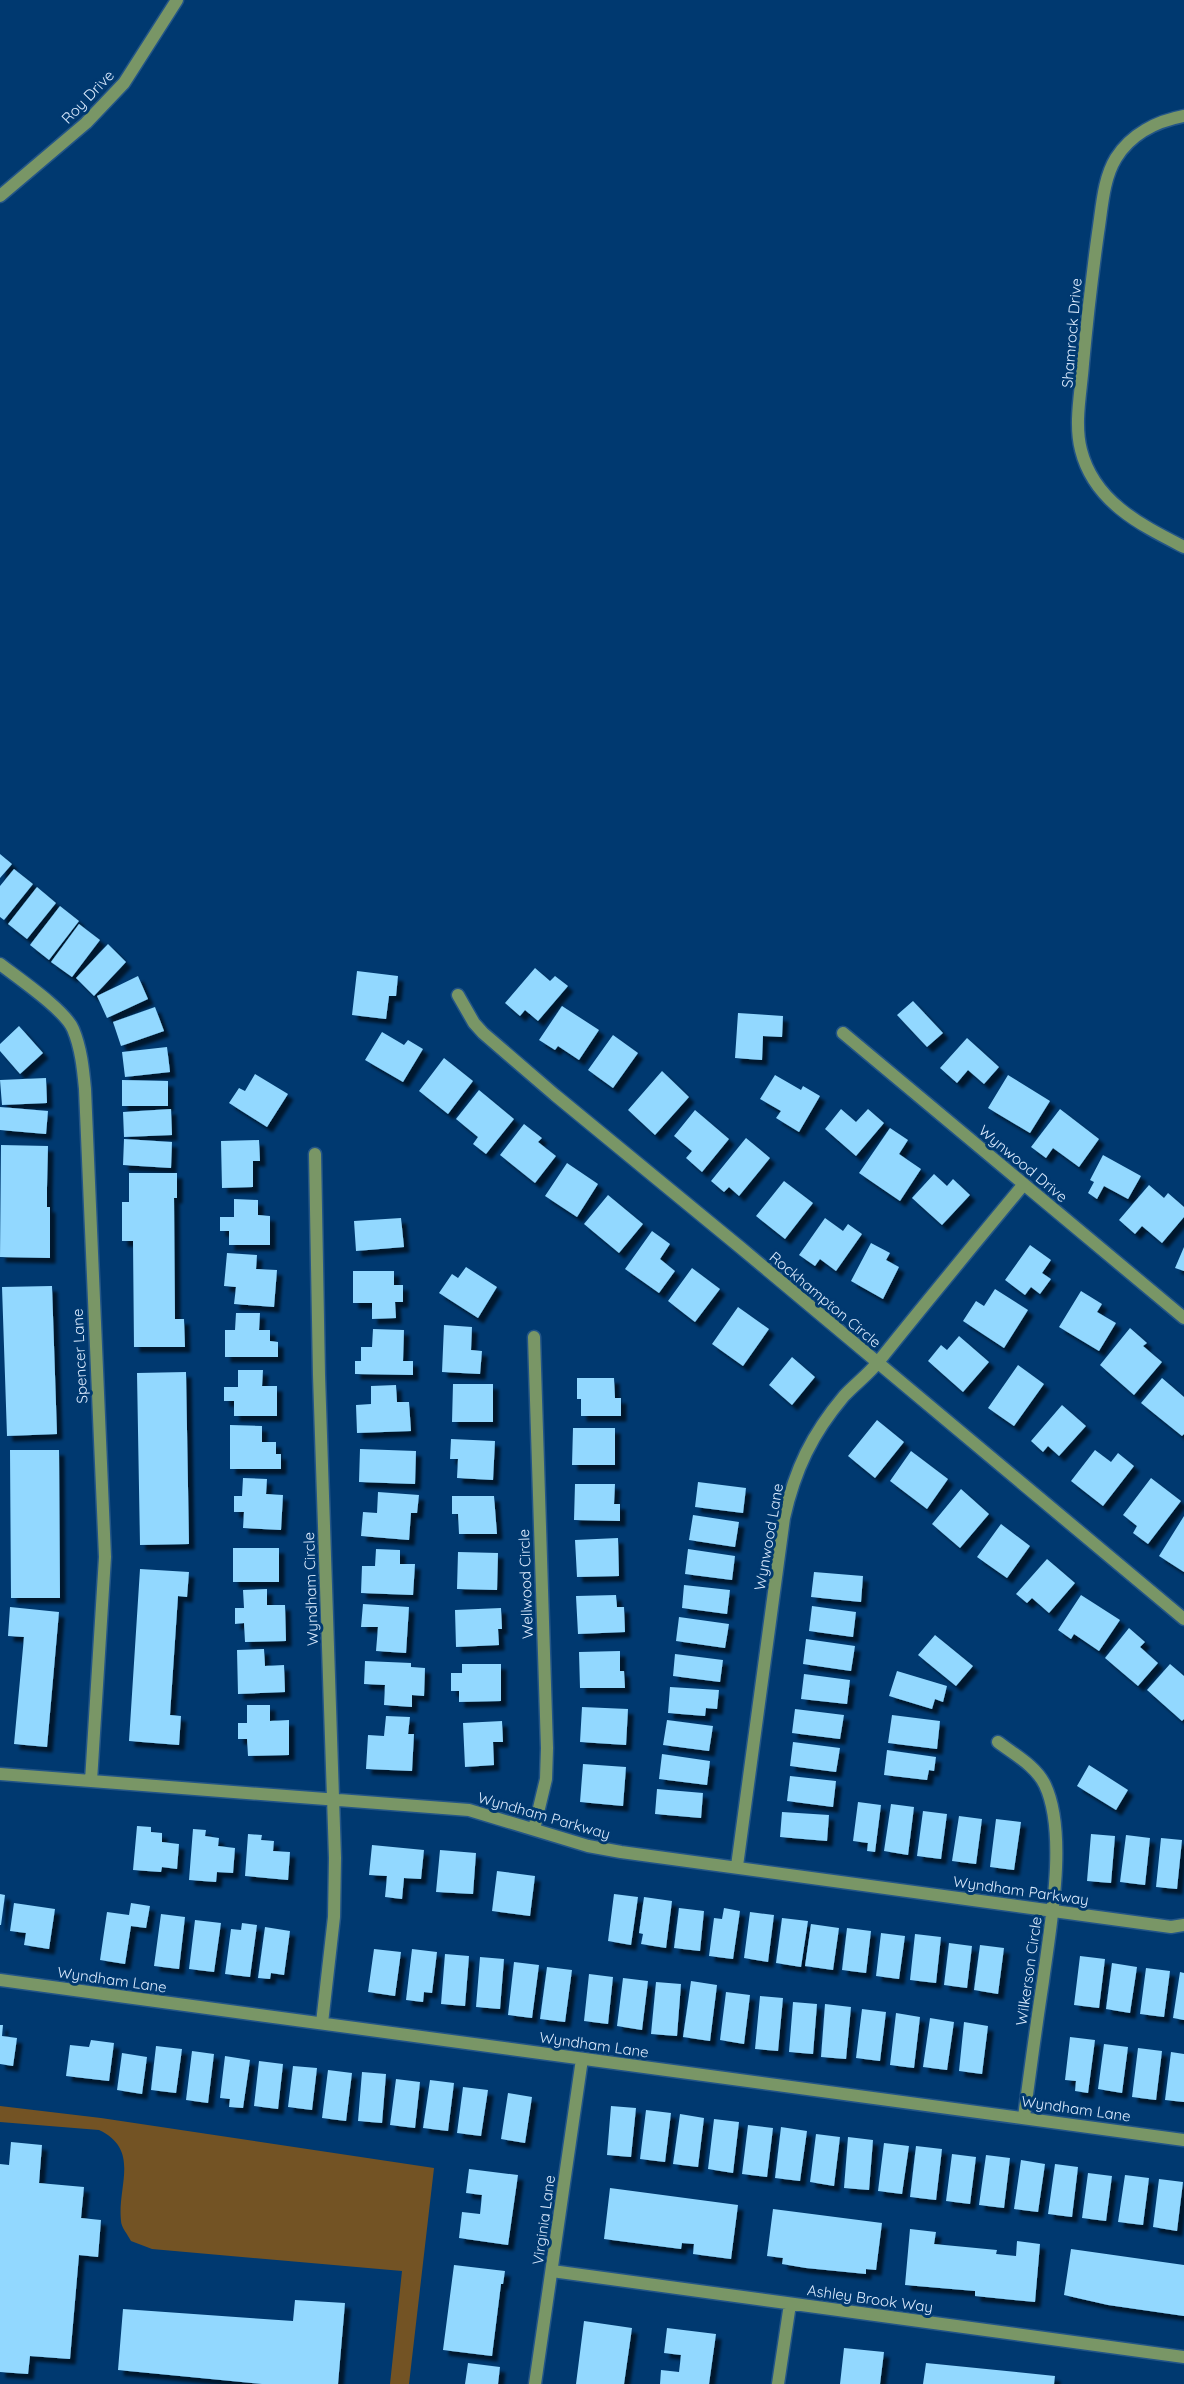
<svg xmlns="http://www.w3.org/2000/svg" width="1184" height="2384" font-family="Quicksand,sans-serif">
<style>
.green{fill:#735324}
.building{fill:#92d8ff;filter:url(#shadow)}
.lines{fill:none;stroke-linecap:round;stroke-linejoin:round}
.minor-casing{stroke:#235587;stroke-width:15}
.tertiary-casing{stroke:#235587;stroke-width:15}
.minor{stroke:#799666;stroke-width:12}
.tertiary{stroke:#799666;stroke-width:12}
.labels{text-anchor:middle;stroke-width:6;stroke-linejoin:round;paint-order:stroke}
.street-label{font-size:15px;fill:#d9eafe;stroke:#003970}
</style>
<defs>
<filter id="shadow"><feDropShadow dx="5.5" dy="5.5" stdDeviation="1.5" flood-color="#0009"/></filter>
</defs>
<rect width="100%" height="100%" fill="#003970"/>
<path class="green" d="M0,2106L101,2118L434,2168L409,2384H390L402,2271L152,2249L131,2241C128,2235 121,2227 121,2221C117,2186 141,2150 99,2130L0,2122Z"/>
<path class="building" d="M0,854L12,864L0,878Z
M14,869L33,884L4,920L0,917V886Z
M37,887L56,903L27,939L8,924Z
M60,906L79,921L49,960L30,945Z
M79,924L100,940L72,977L51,962Z
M108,944L126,962L94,996L76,978Z
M535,968L550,981L555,976L568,986L538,1021L525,1010L520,1016L505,1003Z
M357,971L398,976L396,996H389L386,1019L352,1015Z
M138,976L148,999L107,1018L97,996Z
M913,1001L943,1033L927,1047L897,1015Z
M562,1006L599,1030L579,1060L558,1046L555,1050L539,1040Z
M155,1007L164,1031L121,1046L113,1022Z
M738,1013L783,1016L782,1037L763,1036L762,1060L735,1058Z
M19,1026L43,1053L20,1074L0,1051V1044Z
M382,1032L404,1045L408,1040L423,1049L403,1082L365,1060Z
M613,1035L638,1053L613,1088L588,1070Z
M967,1038L999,1067L984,1084L968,1070L957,1083L940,1068Z
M167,1047L170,1072L125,1077L122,1052Z
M444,1058L473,1081L448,1114L419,1091Z
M662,1071L689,1097L655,1135L628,1110Z
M255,1074L288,1094L267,1127L229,1103L239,1088L245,1091Z
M775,1075L801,1090L803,1086L820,1096L799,1132L776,1118L781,1111L760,1099Z
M1008,1075L1050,1101L1030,1133L988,1108Z
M46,1078L47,1103L2,1105L0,1080Z
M122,1080L168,1081V1106H122Z
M479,1090L514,1119L486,1154L473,1144L478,1137L456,1119Z
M0,1107L48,1111L46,1134L0,1130Z
M171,1109L172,1135L124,1137L123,1112Z
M841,1109L856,1122L868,1109L884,1123L856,1156L825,1129Z
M1060,1109L1099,1139L1079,1167L1053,1148L1046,1158L1031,1147Z
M695,1110L729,1139L702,1172L686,1158L692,1151L674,1136Z
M524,1124L542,1138L538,1142L556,1156L535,1183L500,1155Z
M890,1128L908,1140L899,1154L921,1169L900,1201L859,1173Z
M746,1138L770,1158L739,1196L729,1187L724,1192L711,1181Z
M124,1139L172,1142L171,1168L123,1165Z
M259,1140L260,1161H253V1187L222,1188L221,1141Z
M1,1145L48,1146L47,1187V1207H50V1258L0,1257Z
M1103,1155L1141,1176L1128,1199L1104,1186L1097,1199L1088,1193L1094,1182L1090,1180Z
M567,1163L598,1184L577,1217L545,1196Z
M129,1173H177V1198H174L175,1319H184L185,1347H134L133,1241H122V1202H129Z
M934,1174L947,1186L953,1179L970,1195L942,1225L912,1198Z
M784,1181L813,1203L785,1239L756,1216Z
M1149,1185L1164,1198L1168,1193L1184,1207V1217L1162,1243L1142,1226L1135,1234L1119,1220Z
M608,1195L643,1224L619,1253L584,1224Z
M234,1199L258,1200V1215L270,1216V1245H229V1231H220V1217H234Z
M401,1218L404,1247L356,1251L354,1221Z
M825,1218L843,1231L848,1224L862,1234L836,1271L820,1259L815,1266L799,1255Z
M652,1231L670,1244L660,1259L675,1271L659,1293L625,1269Z
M871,1243L890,1253L886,1260L899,1267L883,1299L851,1281Z
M1030,1245L1051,1260L1042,1273L1051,1279L1040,1294L1031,1287L1025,1295L1005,1280Z
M1184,1247V1271L1175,1268Z
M227,1253L257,1255L256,1269L277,1270L274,1307L234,1304L236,1287L224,1286Z
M466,1267L497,1287L478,1318L439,1293L452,1274L458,1278Z
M692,1268L720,1289L695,1322L668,1301Z
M353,1271H394V1285H403V1302H395L396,1318L372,1319V1303H353Z
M52,1286L57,1434L7,1436L2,1287Z
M995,1289L1028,1310L1004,1348L963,1321L976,1301L984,1306Z
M1081,1291L1102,1304L1097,1312L1116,1323L1099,1351L1059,1327Z
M738,1307L769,1329L743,1366L712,1344Z
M236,1313H260L259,1330H270V1341L278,1342V1357H225V1330H235Z
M444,1325L472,1327L471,1350L482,1351L480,1374L442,1372Z
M1130,1328L1147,1343L1143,1346L1162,1362L1134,1395L1100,1365Z
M373,1329L404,1330L403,1361H413V1375L355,1374V1361H361V1347H372Z
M959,1336L989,1362L963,1392L928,1361L941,1345L947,1350Z
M792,1357L815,1377L792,1405L769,1385Z
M1018,1365L1044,1384L1014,1426L988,1408Z
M238,1370H263L262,1386H277V1416H234V1401H224V1387H238Z
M186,1372L189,1544L140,1545L137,1373Z
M577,1378H614L615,1398H621V1416H581V1399H577Z
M1162,1378L1184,1397V1434L1182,1436L1141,1403Z
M453,1384H493V1422H452Z
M396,1385L397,1402H409L411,1431L357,1433L356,1405L371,1404V1386Z
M1062,1405L1086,1426L1059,1456L1048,1446L1043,1452L1031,1441Z
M877,1420L904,1442L875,1478L848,1456Z
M230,1425L262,1426V1442H276V1454H281V1469H230Z
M573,1428H615V1465H572Z
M451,1439L495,1441L493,1480L457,1478L458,1459H450Z
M360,1449L416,1451L415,1484L359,1482Z
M10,1450H59L60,1598H11Z
M1095,1450L1111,1462L1118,1453L1134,1466L1103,1506L1071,1481Z
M911,1451L948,1479L927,1509L890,1481Z
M243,1478L267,1479L266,1494L283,1495L281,1530L243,1528L244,1512H234V1496H242Z
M1151,1478L1181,1501L1148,1544L1133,1533L1137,1526L1123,1515Z
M698,1482L746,1488L743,1513L695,1507Z
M575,1484H615L614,1504H620V1521L574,1520Z
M961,1489L989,1514L960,1548L932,1524Z
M378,1492L419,1495L417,1513H411L409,1540L361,1536L363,1512L377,1513Z
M452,1496H494L497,1534H459L458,1514H452Z
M693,1515L739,1522L735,1547L689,1540Z
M1184,1516V1572L1159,1556Z
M1001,1524L1030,1546L1007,1578L977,1557Z
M618,1538L619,1576L577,1577L575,1540Z
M233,1548H279V1582H233Z
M376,1549L400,1550V1564H415L413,1595L361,1593L362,1566H375Z
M688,1549L735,1556L732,1580L685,1574Z
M458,1552L498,1553L497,1590L457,1589Z
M1047,1559L1075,1583L1049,1613L1032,1598L1027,1603L1016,1594Z
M140,1569L189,1572L187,1597L178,1596L170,1715L181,1716L179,1745L129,1741Z
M814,1572L863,1576L861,1602L811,1597Z
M684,1585L730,1590L727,1614L682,1608Z
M267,1589V1605H285L286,1641L245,1642L244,1623L235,1624V1608H244L243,1590Z
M616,1595L617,1607H624L625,1632L578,1634L576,1596Z
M1081,1595L1120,1620L1099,1651L1074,1634L1071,1639L1058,1630Z
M363,1604L409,1607L406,1653L376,1651L378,1627H361Z
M812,1606L856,1612L853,1637L809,1631Z
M10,1607L59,1612L47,1747L14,1744L24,1637L8,1636Z
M501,1608L502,1629H498L499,1645L456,1647L455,1610Z
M679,1617L729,1624L725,1648L676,1641Z
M1129,1628L1145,1642L1140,1647L1158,1663L1138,1686L1105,1658Z
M935,1635L973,1666L956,1686L918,1655Z
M806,1639L855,1646L851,1671L803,1664Z
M264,1649L265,1666L284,1665L285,1692L238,1694L237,1650Z
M620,1651V1671H624L625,1688H580L579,1652Z
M675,1654L723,1660L720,1682L673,1676Z
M365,1661L411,1663V1667L425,1668L424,1696L412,1695V1707L384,1705L385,1685L364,1684Z
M462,1664H501V1701L459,1702V1691H451V1673H462Z
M1170,1664L1184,1676V1719L1182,1721L1147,1690Z
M897,1671L947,1686L943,1702L935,1699L932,1709L889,1696Z
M804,1674L850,1680L847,1704L801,1699Z
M670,1687L719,1690L717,1709L706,1708L705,1716L668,1713Z
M247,1705H270V1721L289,1720V1755L248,1756L247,1739H238V1723H247Z
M582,1707L628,1709L626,1745L580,1742Z
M795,1709L844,1715L840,1739L792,1733Z
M892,1715L940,1721L937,1749L888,1743Z
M386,1716L410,1717L408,1734H414L412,1771L366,1769L368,1735L384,1736Z
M667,1720L713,1726L709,1751L663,1745Z
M502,1721L503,1742H493L494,1765L465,1767L463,1723Z
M793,1742L840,1748L836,1772L790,1766Z
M887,1750L936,1757L934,1771L929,1770L927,1780L884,1775Z
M662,1754L710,1761L707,1785L659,1779Z
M583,1764L626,1767L623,1806L580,1802Z
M1089,1765L1128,1790L1116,1810L1077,1786Z
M790,1776L836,1781L833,1807L787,1801Z
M657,1789L703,1793L701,1818L655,1814Z
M858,1802L881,1805L875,1852L867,1851L868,1843L853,1841Z
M891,1804L914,1807L908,1855L884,1851Z
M923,1811L947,1814L941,1859L917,1856Z
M782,1812L829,1815L827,1841L780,1837Z
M959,1816L982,1819L976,1864L952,1861Z
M996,1819L1021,1822L1014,1870L990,1867Z
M137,1826L151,1827V1832L162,1833V1842L179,1844L177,1869L162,1867L161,1872L133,1870Z
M193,1829L206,1830L205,1836L219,1838L218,1846L235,1848L233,1873L217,1872L216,1882L189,1880Z
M248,1834L262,1835L261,1840L274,1841L273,1851L290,1852L288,1880L245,1876Z
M1091,1834L1115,1836L1111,1883L1087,1881Z
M1126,1835L1150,1838L1145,1885L1120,1882Z
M1161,1838L1182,1840L1177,1889L1156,1887Z
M372,1845L424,1850L421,1879L404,1878L402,1899L385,1897L387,1876L369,1875Z
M440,1850L476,1853L473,1894L436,1892Z
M497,1871L535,1876L530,1916L492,1911Z
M0,1894L5,1895L1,1925H0Z
M614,1894L638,1897L631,1945L608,1941Z
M644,1897L672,1901L666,1948L641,1944L643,1934L639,1933Z
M14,1903L55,1909L49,1949L24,1945L26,1933L10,1931Z
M131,1903L150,1906L146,1928L131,1926L125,1964L100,1960L107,1912L129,1915Z
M679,1908L704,1911L700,1951L674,1948Z
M724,1908L740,1911L733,1959L709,1956L714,1918L722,1919Z
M750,1912L774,1915L768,1962L744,1958Z
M161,1914L185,1917L179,1969L154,1966Z
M782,1918L808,1921L801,1967L776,1963Z
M195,1920L221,1923L214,1972L189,1969Z
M242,1923L257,1925L250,1977L225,1974L231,1929L241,1930Z
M811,1924L839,1928L833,1970L805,1966Z
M265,1927L290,1931L284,1975L271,1973L270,1979L258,1978Z
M847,1928L871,1931L866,1973L842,1970Z
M881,1933L905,1936L899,1979L876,1976Z
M915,1934L941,1937L936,1983L910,1980Z
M949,1943L972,1946L967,1988L944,1985Z
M980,1945L1004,1948L998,1994L974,1990Z
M374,1949L401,1952L395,1996L368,1992Z
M412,1949L437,1952L432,1993L424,1992L423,2002L406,2000Z
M445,1954L469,1956L465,2006L441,2004Z
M1080,1956L1105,1959L1099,2008L1074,2005Z
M480,1957L504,1959L500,2009L476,2007Z
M514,1962L539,1965L532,2018L508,2015Z
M1112,1963L1137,1967L1130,2013L1106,2009Z
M547,1967L572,1970L565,2022L540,2019Z
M1146,1968L1170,1971L1164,2017L1140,2014Z
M1180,1972L1184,1973V2020L1173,2018Z
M589,1974L613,1977L608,2024L584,2021Z
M623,1978L648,1981L642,2030L617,2026Z
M691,1981L717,1985L710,2041L683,2037Z
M656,1982L681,1984L677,2036L651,2034Z
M726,1992L750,1995L744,2044L720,2040Z
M760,1996L783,1998L778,2051L755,2049Z
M793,2002L817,2004L813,2054L789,2052Z
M825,2004L851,2007L846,2059L821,2057Z
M862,2009L886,2012L880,2061L856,2058Z
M896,2013L920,2017L914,2068L890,2065Z
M930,2018L954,2022L947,2070L923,2067Z
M964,2022L988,2026L982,2074L959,2071Z
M0,2025H3L2,2036L17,2038L13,2066L0,2064Z
M1070,2037L1095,2040L1088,2093L1075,2091L1076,2081L1065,2080Z
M91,2040L114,2043L109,2081L66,2076L70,2045L89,2047Z
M1104,2044L1128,2047L1122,2093L1098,2089Z
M156,2046L182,2049L176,2093L151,2090Z
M1138,2048L1162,2051L1156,2100L1132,2097Z
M192,2051L214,2054L208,2103L186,2100Z
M1171,2052L1184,2054V2102L1165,2100Z
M122,2053L147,2057L142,2094L117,2090Z
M225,2056L250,2060L243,2108L229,2107L230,2099L220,2098Z
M259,2061L283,2064L278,2109L254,2106Z
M293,2066L317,2068L312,2110L288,2107Z
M328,2070L352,2073L346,2121L322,2118Z
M362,2072L386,2074L382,2123L358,2121Z
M396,2079L420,2082L415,2128L390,2125Z
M430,2080L454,2083L448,2131L423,2128Z
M463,2087L488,2090L481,2136L457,2133Z
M508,2093L532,2097L525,2143L501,2139Z
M611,2106L636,2108L631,2157L607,2155Z
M646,2110L671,2113L665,2162L640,2159Z
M680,2114L704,2118L698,2167L673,2164Z
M714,2119L739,2122L733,2173L708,2169Z
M748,2125L773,2128L767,2177L742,2174Z
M781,2127L807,2131L800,2181L775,2178Z
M816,2134L840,2137L834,2186L810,2182Z
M848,2137L873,2140L869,2190L844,2188Z
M11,2142L42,2145L39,2183L84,2187L81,2218L101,2220L98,2257L79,2255L70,2359L30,2356L28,2374L0,2372V2164L9,2165Z
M884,2143L909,2146L902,2194L878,2191Z
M916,2146L942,2149L936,2200L910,2197Z
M952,2154L976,2157L970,2204L946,2201Z
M986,2155L1010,2158L1004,2208L979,2205Z
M1021,2160L1045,2164L1038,2212L1014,2209Z
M1055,2164L1078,2167L1072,2217L1048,2214Z
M469,2169L518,2175L508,2245L459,2238L462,2212L480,2214L482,2195L466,2193Z
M1088,2173L1112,2176L1106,2221L1082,2218Z
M1125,2175L1149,2178L1143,2225L1118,2222Z
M1159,2179L1183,2182L1177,2231L1153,2227Z
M610,2188L738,2205L731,2259L693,2254L694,2244L682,2243L681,2249L604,2239Z
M773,2209L882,2223L876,2270L866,2269V2274L806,2268L782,2264L783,2258L767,2256Z
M910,2229L936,2232L934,2244L997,2250L996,2254L1016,2256L1017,2241L1040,2244L1035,2302L975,2296V2291L905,2285Z
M1071,2249L1184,2265V2316L1108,2305L1064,2295Z
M454,2265L505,2271L503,2284H501L492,2356L443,2350Z
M295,2300L345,2303L338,2384H262L118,2370L123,2309L293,2321Z
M584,2321L632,2328L624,2384H576Z
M667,2328L716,2334L709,2384H660L661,2370L679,2372L681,2355L664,2353Z
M844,2348L884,2352L880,2384H840Z
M468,2363L500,2367L498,2384H465Z
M926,2363L1055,2376L1054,2384H923Z"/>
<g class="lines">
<g class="minor-casing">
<path id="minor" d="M1184,116C1157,121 1131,134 1116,158C1103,179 1102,208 1098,233C1092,276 1087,320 1083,364C1081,392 1074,423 1081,450C1094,502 1141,525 1184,547
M0,964C18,978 65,1010 73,1029C81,1048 83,1068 85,1089L105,1557L91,1781
M458,995L474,1023L483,1033L555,1095L741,1248L1184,1619
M843,1033L1184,1318
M315,1154L319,1375L335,1858L334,1917L322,2023
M534,1337L547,1748L546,1779L534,1829
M998,1742C1015,1755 1036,1766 1045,1785C1068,1834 1050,1928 1043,1981C1036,2026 1030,2072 1024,2117
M0,1774L469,1810L588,1846L621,1852L1171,1927L1184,1925
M737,1866L784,1518C795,1469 812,1434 844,1396C855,1384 869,1374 879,1361C927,1301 975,1243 1024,1184
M0,1980L1184,2140
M552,2271L1184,2357
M535,2384L582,2059
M778,2384L790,2304"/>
</g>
<g class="tertiary-casing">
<path id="tertiary" d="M0,196L86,123L124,83L177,0"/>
</g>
<use href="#minor" class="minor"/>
<use href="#tertiary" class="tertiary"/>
</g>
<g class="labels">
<g class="street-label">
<text transform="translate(88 97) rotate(-46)" y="5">Roy Drive</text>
<text transform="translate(1072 333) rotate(-85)" y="5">Shamrock Drive</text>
<text transform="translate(1023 1164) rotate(40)" y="5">Wynwood Drive</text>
<text transform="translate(825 1300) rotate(40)" y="5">Rockhampton Circle</text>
<text transform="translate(80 1356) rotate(-93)" y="5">Spencer Lane</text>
<text transform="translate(769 1537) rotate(-80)" y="5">Wynwood Lane</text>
<text transform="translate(526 1584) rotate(-92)" y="5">Wellwood Circle</text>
<text transform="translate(311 1589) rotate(-92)" y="5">Wyndham Circle</text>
<text transform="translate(544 1816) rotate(16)" y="5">Wyndham Parkway</text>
<text transform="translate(1021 1891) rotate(8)" y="5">Wyndham Parkway</text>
<text transform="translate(1029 1971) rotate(-82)" y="5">Wilkerson Circle</text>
<text transform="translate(112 1980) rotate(8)" y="5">Wyndham Lane</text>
<text transform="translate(594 2045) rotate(8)" y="5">Wyndham Lane</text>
<text transform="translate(1076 2109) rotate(8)" y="5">Wyndham Lane</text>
<text transform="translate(544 2220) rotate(-82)" y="5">Virginia Lane</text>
<text transform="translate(870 2299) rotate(8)" y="5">Ashley Brook Way</text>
</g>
</g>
</svg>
